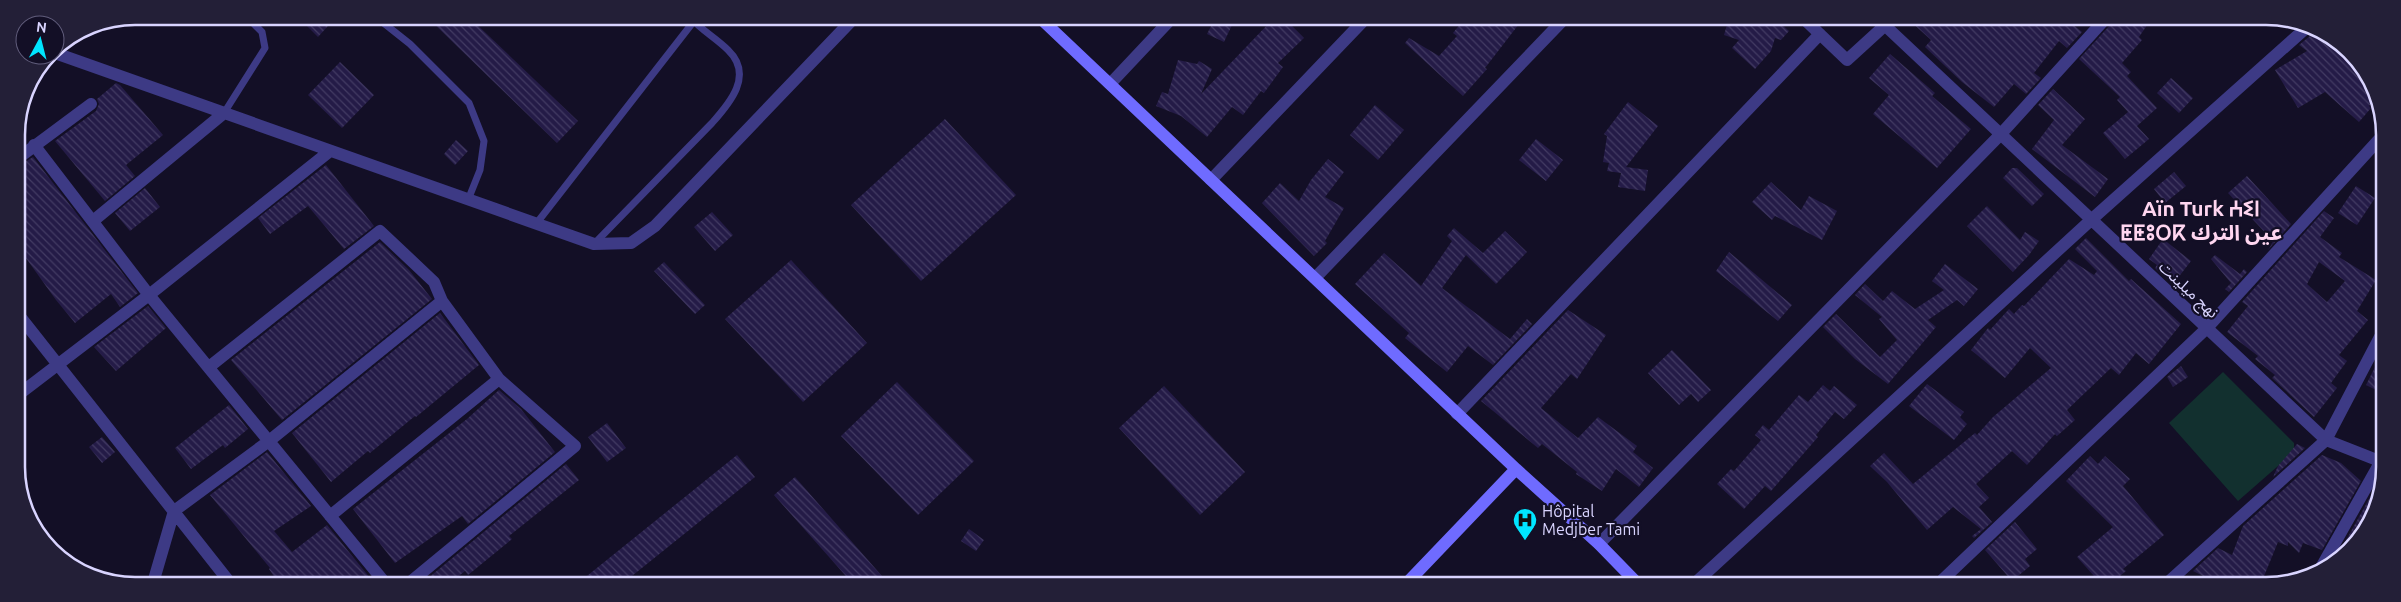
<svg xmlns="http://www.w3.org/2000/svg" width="2401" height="602" font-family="Ubuntu,'Noto Sans Arabic','Noto Sans Tifinagh',sans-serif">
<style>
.grass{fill:#12302f}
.building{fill:url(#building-back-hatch);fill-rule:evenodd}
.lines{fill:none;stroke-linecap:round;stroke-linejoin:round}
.service{stroke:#3d3a85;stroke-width:7}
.minor{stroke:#3d3a85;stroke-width:12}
.secondary{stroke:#6f6bff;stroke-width:12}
.labels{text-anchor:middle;stroke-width:4.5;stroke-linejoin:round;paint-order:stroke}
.street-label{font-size:16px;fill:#d9d4ff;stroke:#130f26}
.poi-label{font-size:16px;fill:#d9d4ff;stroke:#130f26;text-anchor:start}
.district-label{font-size:21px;font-weight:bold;fill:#ffd6f0;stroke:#130f26}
.rim{fill:none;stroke:#d9d4ff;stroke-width:2.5}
</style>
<defs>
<pattern id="building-back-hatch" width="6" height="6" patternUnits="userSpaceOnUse" patternTransform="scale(1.25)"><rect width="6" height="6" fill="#241b47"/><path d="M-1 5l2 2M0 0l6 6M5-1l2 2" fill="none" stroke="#433b63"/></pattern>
</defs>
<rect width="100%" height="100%" fill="#130f26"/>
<path class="grass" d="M2223,372L2294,443V452L2238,501L2169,423Z"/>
<path class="building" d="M297,16H337L318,37Z
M427,17H469L578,121L557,143Z
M1275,17L1284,18L1304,38L1278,63L1283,67L1264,93L1261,91L1243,115L1232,107L1207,137L1181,116L1156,106L1162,92L1168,94L1178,60L1197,64L1199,61L1212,69L1201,94Z
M1215,18L1232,25L1224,42L1207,34Z
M1465,18H1511L1519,24L1485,68L1487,69L1463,96L1405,43L1409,38L1439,56L1457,36L1453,33Z
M1729,18H1775L1789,31L1781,40L1775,38L1771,51L1755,69L1732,48L1739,40L1724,35Z
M1907,18H2065L2082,32L2067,48L2059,41L2034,73L2041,78L2026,94L2014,84L1994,107L1962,82L1925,47L1931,40Z
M2114,18H2152L2139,37L2142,40L2122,63L2131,72L2127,76L2157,108L2137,126L2149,139L2125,159L2103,133L2128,112L2117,100L2120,97L2079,59L2112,23Z
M2315,32L2350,51L2375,99L2369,106L2371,108L2359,122L2325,92L2298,108L2275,70L2307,51L2299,45Z
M1890,54L1935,93L1932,96L1971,129L1937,168L1873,114L1889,95L1869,78Z
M340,62L374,95L342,128L308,95Z
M2171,78L2193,98L2179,113L2157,93Z
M116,83L120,85L163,135L126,165L135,176L105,201L55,141L96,111L99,104L97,99Z
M2053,89L2085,119L2062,145L2108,179L2095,197L2032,149L2054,120L2038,105Z
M1628,102L1658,126L1626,167L1648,170L1645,191L1618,187L1621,173L1607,171L1609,163L1603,162L1607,136L1604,134Z
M1375,105L1404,130L1378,160L1350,135Z
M945,119L1016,195L921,281L851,205Z
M1536,139L1563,160L1546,181L1519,160Z
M456,140L468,151L455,165L444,154Z
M33,157L138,293L120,307L111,294L75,323L56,300L23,254L17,259V167Z
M1328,159L1344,172L1325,197L1344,208L1325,241L1327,243L1314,256L1262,203L1280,183L1299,201L1311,180Z
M326,165L374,226L344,249L308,206L270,234L258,218Z
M2012,168H2017L2044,194L2032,206L2003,178Z
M2174,172L2186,186L2165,203L2154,189Z
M2247,176L2291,224L2268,250L2273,241L2228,193Z
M1771,182L1801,210L1809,196L1837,211L1822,240L1775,216L1772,220L1752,202Z
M2356,186L2375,198L2357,225L2338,213Z
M145,188L160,207L130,231L115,213Z
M1987,206L2020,240L2025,232L2039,241L2029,255L2013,272L1967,226Z
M2324,211L2334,218L2320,237L2342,253L2339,257L2376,280L2357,311L2368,320L2339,355L2347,361L2331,383L2337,388L2314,417L2272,378L2275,375L2255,359L2258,356L2227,332L2248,306L2242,302ZM2319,262L2345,281L2327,302L2307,284Z
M712,212L733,235L715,251L694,227Z
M1454,228L1483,253L1505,231L1527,252L1496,284L1466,255L1442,288L1510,339L1527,319L1532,324L1493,365L1468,346L1447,372L1405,338L1409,333L1355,284L1384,253L1421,286L1452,241L1447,236Z
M2086,238L2129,281L2131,279L2181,324L2149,364L2136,353L2119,375L2111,368L2067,410L2075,420L2057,436L2055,434L2027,465L2012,451L1976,484L1989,498L1979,507L1992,522L1974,538L1972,536L1981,529L1953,507L1927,530L1887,482L1870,466L1884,453L1913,484L1975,433L1977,435L1993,417L2051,368L2030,348L2005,378L1971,350L1988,328L1990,330L2009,309L2014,314L2022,305L2024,306L2069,259L2094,275L2097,271L2075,249Z
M2163,239L2191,261L2174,283L2159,272L2155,268L2157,265L2149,259Z
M380,242L409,270L432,299L282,420L231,360Z
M1729,252L1792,305L1778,321L1716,271Z
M2215,255L2240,274L2244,269L2247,272L2229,292L2225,289L2231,283L2211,259Z
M791,260L867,343L803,402L725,319Z
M664,262L705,305L695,314L654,271Z
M1945,264L1978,289L1964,306L1957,300L1928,320L1936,327L1888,384L1855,359L1823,327L1836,314L1880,357L1897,340L1879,319L1882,317L1855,295L1865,284L1883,301L1892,291L1915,309L1944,290L1932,281Z
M148,306L166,328L116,371L94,347Z
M1568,310L1606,335L1577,379L1571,374L1541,408L1578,438L1598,417L1637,446L1633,452L1653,468L1639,487L1616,469L1602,491L1576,474L1577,472L1542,444L1538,448L1481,401Z
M440,313L479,365L416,417L415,416L370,453L368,451L331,482L292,433Z
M1672,350L1711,390L1698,402L1691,394L1679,405L1648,373Z
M2382,353V393L2366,385Z
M2181,366L2188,377L2173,387L2167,377Z
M897,382L974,461L918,515L841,436Z
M1927,384L1964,412L1960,417L1967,424L1954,440L1909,406Z
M1823,385L1830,391L1834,386L1857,405L1844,419L1835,412L1816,435L1818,437L1771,491L1765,486L1744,509L1717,484L1731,469L1734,471L1761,440L1755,435L1763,425L1769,430L1799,395L1808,402Z
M1164,386L1245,472L1200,515L1119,428Z
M499,390L521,409L555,452L468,524L462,516L395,563L353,509L467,419Z
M229,405L248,429L225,448L223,445L191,469L175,448Z
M607,423L626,448L607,462L588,437Z
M102,437L115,452L102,463L89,447Z
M2297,444L2305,448L2273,477L2278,466Z
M267,452L311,506L274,531L292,552L327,525L375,584H279L269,569L270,568L210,495Z
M737,455L755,477L622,584H577Z
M2322,455L2341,463L2361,481L2322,550L2303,543L2299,553L2288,542V546L2278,542L2260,586L2255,585L2236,576L2231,585H2221L2193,571L2218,548L2232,555L2243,526Z
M2090,456L2098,464L2105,456L2130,479L2123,486L2164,535L2123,569L2126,571L2109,585H2102L2077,557L2113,527L2066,481Z
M566,464L579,480L509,536L512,539L468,575L465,571L449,584H421Z
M795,477L889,584H853L774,495Z
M2379,481L2382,482V490L2369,526L2344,556L2335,560Z
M2015,522L2037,549L2025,559L2030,566L2012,581L1985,550Z
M969,529L984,540L976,551L961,541Z"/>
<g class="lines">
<path class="service" d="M376,17L410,44L469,103L484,141L480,170L468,200
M224,113L265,48L262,32L246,16
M536,224L694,21
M594,244L712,123C730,103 754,75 728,50C716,38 701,30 690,17"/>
<path class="minor" d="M1803,18L1847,60L1893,18
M1877,18L2326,440L2382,462
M55,53L594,244L631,243L655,226L855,17
M1110,84L1173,17
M34,145L149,295L386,584
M17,159L91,104
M1211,180L1366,18
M93,221L224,113
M1315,278L1565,18
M18,314L231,584
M209,367L380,231L434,282L442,301L499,379L575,446L408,584
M18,395L149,295L330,151
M1457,414L1820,34
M330,516L499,379
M1599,544L2000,135L2106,18
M2318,573L2381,461
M153,583L174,511L269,441L442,301
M1693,585L2091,220L2306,28
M1937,585L2207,328L2383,135
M2165,585L2326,440L2382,333"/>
<path class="secondary" d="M1039,17L1516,469L1599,544L1639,585
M1405,585L1516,469"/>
</g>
<defs>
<g id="hospital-pin" transform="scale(1.25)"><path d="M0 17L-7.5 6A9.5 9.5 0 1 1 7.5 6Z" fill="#00e5ff" stroke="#130f26"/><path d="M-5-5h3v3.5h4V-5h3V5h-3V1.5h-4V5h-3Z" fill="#111"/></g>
</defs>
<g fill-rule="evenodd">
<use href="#hospital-pin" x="1525" y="520"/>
</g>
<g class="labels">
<g class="street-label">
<text transform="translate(2189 289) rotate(43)" y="6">نهج ميلينت</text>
</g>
<g class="poi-label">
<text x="1542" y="517">Hôpital<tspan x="1542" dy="18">Medjber Tami</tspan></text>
</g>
<g class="district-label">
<text x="2201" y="216">Aïn Turk ⵄⵉⵏ<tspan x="2201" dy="24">ⵟⵟⵓⵔⴽ عين الترك</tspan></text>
</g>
</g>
<path d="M0 0H2401V602H0ZM135 25H2266A110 110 0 0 1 2376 135V467A110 110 0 0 1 2266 577H135A110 110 0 0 1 25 467V135A110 110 0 0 1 135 25Z" fill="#231f37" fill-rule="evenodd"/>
<path class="rim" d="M135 25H2266A110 110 0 0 1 2376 135V467A110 110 0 0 1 2266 577H135A110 110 0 0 1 25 467V135A110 110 0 0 1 135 25Z"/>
<g transform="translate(40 40) rotate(7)"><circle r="24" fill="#130f26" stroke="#625e7d"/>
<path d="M0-4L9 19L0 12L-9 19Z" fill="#00e5ff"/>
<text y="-8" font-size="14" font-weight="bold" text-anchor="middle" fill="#d9d4ff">N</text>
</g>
</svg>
